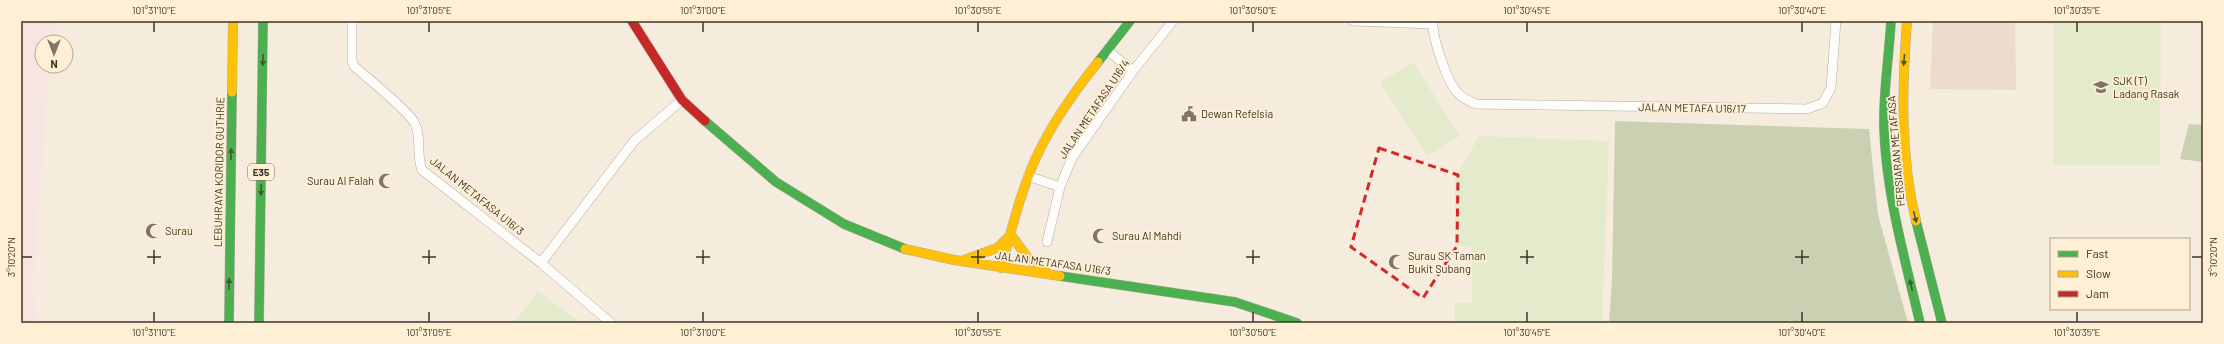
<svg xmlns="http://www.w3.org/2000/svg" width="2224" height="344" font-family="Barlow,sans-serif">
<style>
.commercial{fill:#ecdbce}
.industrial{fill:#f7e5e4}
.green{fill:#e4ebcc}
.forest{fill:#cad0b2}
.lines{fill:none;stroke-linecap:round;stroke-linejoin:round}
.street-casing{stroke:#b4ada1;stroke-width:10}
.fast-casing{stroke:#b4ada1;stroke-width:10}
.slow-casing{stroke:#b4ada1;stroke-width:10}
.jam-casing{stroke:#b4ada1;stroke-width:10}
.street{stroke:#fefcfa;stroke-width:9}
.fast{stroke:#4caf50;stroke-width:9}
.slow{stroke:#ffc107;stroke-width:9}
.jam{stroke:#c62828;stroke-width:9}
.oneway{fill:#415a34}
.marked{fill:none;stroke:#d62828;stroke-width:3;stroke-dasharray:8 5;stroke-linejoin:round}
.ticks{fill:none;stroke:#3c3528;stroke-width:1.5}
.labels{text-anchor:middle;stroke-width:3.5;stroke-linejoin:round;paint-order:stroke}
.shield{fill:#feefd5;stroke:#766d5c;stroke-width:1}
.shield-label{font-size:10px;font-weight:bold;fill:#3c3528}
.poi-label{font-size:11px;fill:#3c3528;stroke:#feefd5;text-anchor:start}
.street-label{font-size:11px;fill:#3c3528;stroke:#feefd5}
.neatline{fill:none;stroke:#3c3528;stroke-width:1.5}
.ticks-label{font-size:10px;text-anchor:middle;fill:#3c3528}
</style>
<rect width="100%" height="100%" fill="#f5ecde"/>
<path class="commercial" d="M1933,21H2015L2016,90L1930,89Z"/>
<path class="industrial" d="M21,21H58L50,42H42V66H49L33,282L36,323H21Z"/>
<path class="green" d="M2054,21H2161L2160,165H2053Z
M1413,62L1460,136L1427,156L1380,82Z
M1479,136L1609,141L1602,323H1455V303H1472V246H1455V179Z
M538,291L580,323H514Z"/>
<path class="forest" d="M1615,121L1869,129L1878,215L1908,323H1609L1612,279Z
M2189,124L2203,125V162L2180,159Z"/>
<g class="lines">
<g class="street-casing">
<path id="street" d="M352,21V60L354,66C365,76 411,113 415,124C422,138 416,155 422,170L541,263L611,323
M1353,21L1433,24
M1433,21C1431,34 1446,77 1454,88C1459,97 1467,100 1476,104L1807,109L1823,103L1831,88L1836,21
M1107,50L1133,71
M1028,176L1060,187
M1047,242L1060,187L1072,158L1133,71L1173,21
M541,263L634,141L682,100"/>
</g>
<g class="fast-casing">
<path id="fast" d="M1891,21C1889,57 1883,92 1884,128C1886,194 1905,259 1920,323
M1098,62L1130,21
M705,121L776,182L844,224L905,249
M1916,221L1942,323
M1060,276L1235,302L1297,323
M229,323L232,92
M259,323L263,21"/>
</g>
<g class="slow-casing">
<path id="slow" d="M1907,21C1902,87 1900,155 1916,221
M232,92L233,21
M905,249L954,260L1060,276
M964,260L997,248L1011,235L1028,258L1049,274
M1001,268C1011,232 1020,194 1035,160C1051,124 1074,92 1098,62"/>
</g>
<g class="jam-casing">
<path id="jam" d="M632,21L682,100L705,121"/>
</g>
<use href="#street" class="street"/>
<use href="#fast" class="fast"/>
<use href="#slow" class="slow"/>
<use href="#jam" class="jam"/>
</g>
<defs><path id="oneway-solid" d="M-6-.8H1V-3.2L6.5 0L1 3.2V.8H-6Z"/></defs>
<g class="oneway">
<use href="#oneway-solid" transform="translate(263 60) rotate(91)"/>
<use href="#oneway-solid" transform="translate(1904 60) rotate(95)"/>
<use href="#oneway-solid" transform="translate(231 154) rotate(-89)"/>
<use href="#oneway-solid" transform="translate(261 190) rotate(91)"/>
<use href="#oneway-solid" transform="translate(1915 217) rotate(76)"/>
<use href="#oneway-solid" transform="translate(229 284) rotate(-89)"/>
<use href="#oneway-solid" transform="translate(1911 285) rotate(-103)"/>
</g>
<path class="marked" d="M1379,148L1458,175L1457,246L1423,298L1351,247Z"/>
<path class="ticks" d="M154,22V32M429,22V32M703,22V32M978,22V32M1253,22V32M1527,22V32M1802,22V32M2077,22V32M154,250V264M429,250V264M703,250V264M978,250V264M1253,250V264M1527,250V264M1802,250V264M22,257H32M147,257H161M422,257H436M696,257H710M971,257H985M1246,257H1260M1520,257H1534M1795,257H1809M2192,257H2202M154,312V322M429,312V322M703,312V322M978,312V322M1253,312V322M1527,312V322M1802,312V322M2077,312V322"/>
<defs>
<g id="school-bare" transform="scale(1.2)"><path d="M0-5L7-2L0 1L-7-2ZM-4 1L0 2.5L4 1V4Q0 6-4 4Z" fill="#7d7568" stroke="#feefd5" stroke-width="2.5" paint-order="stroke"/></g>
<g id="civic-bare" transform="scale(1.2)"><path d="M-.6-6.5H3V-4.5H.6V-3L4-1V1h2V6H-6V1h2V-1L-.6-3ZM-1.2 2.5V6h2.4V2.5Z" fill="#7d7568" stroke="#feefd5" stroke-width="2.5" paint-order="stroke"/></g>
<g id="mosque-bare" transform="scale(1.2)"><path d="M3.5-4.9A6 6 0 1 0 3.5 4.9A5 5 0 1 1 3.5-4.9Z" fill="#7d7568" stroke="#feefd5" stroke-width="2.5" paint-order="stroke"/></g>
</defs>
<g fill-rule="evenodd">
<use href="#school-bare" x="2101" y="87"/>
<use href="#civic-bare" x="1189" y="114"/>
<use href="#mosque-bare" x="386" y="181"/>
<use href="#mosque-bare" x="153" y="231"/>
<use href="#mosque-bare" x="1100" y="236"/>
<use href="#mosque-bare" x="1396" y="262"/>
</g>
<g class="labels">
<rect class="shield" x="248" y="164" width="26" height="16" rx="3"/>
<g class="shield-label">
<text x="261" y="176">E35</text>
</g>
<g class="poi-label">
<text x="2113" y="85">SJK (T)<tspan x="2113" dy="13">Ladang Rasak</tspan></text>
<text x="1201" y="118">Dewan Refelsia</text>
<text x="374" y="185" text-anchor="end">Surau Al Falah</text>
<text x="165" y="235">Surau</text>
<text x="1112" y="240">Surau Al Mahdi</text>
<text x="1408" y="260">Surau SK Taman<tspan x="1408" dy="13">Bukit Subang</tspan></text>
</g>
<g class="street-label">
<text transform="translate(1692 108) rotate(1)" y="4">JALAN METAFA U16/17</text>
<text transform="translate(1094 109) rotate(-56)" y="4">JALAN METAFASA U16/4</text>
<text transform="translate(1896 151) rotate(-95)" y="4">PERSIARAN METAFASA</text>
<text transform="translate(219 172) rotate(-89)" y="4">LEBUHRAYA KORIDOR GUTHRIE</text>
<text transform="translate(477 196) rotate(39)" y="4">JALAN METAFASA U16/3</text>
<text transform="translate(1053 263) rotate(8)" y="4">JALAN METAFASA U16/3</text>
</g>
</g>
<rect width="2224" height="344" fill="none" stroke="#feefd5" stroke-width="44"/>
<rect x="2050" y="238" width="140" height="72" fill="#feefd5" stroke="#b0a590"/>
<rect x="2058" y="251" width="20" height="6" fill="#4caf50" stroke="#b0a590"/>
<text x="2086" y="258" font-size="12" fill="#3c3528">Fast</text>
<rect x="2058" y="271" width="20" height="6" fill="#ffc107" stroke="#b0a590"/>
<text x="2086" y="278" font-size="12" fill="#3c3528">Slow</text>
<rect x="2058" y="291" width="20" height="6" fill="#c62828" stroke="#b0a590"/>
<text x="2086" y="298" font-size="12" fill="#3c3528">Jam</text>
<g transform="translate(54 54) rotate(180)"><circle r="19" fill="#feefd5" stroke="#b0a590"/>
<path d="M0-3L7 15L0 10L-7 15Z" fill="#7d7568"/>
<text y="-6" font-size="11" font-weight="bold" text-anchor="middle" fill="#3c3528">N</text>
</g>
<rect x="22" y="22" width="2180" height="300" class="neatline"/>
<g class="ticks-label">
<text x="154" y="14">101°31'10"E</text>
<text x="429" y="14">101°31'05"E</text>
<text x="703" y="14">101°31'00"E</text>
<text x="978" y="14">101°30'55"E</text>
<text x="1253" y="14">101°30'50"E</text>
<text x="1527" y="14">101°30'45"E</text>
<text x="1802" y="14">101°30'40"E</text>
<text x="2077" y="14">101°30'35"E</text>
<text transform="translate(2213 257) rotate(-90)" y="4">3°10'20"N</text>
<text transform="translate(11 257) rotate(-90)" y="4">3°10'20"N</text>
<text x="154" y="336">101°31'10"E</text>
<text x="429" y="336">101°31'05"E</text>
<text x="703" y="336">101°31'00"E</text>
<text x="978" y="336">101°30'55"E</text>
<text x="1253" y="336">101°30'50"E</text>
<text x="1527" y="336">101°30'45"E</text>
<text x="1802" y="336">101°30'40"E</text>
<text x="2077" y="336">101°30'35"E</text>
</g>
</svg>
